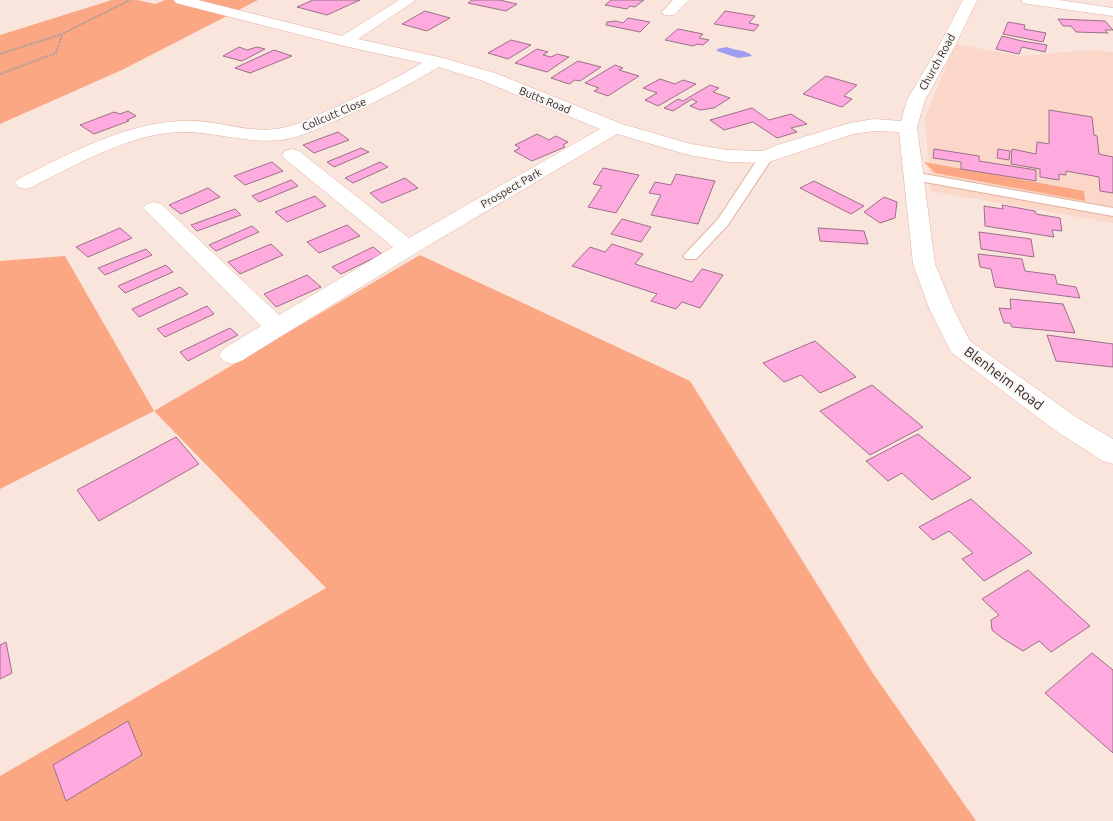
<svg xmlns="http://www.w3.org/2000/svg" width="1113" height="821" font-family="Ubuntu,sans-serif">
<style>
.built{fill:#fad7c9}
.green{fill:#fca784}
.water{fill:#9d9eef}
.building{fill:#ffaade;stroke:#9a7089}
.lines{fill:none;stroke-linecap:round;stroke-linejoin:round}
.lane-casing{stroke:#e2b19e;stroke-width:2}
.street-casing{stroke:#e2b19e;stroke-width:1}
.path{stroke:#b39f98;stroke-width:2;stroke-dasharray:2.5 1;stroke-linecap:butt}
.lane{fill:#fff;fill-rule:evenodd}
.street{fill:#fff;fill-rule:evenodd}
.labels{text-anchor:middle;stroke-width:4;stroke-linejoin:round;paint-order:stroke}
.far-street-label{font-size:11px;fill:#321f18;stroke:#f7f7f7}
.street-label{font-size:14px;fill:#321f18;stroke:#f7f7f7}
</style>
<rect width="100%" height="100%" fill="#fae5dd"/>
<path class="built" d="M955,44L1020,56L1089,50L1113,52V223L931,191L925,118Z"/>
<path class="green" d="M112,0H137L155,4L165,0H258L122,70L0,124V35Z
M924,162L1084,191L1085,201L935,173Z
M420,255L690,381L872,672L976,821H0V776L326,588L154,411L0,489V261L65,256L154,411Z"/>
<path class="water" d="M727,47C735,51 748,50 752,56L738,58L717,51V49Z"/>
<path class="building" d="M313,0H360L327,15L297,7Z
M472,0H499L517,4L506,11L468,3Z
M611,0H644L635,7L630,6L627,9L605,5Z
M425,11L450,18L427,31L402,24Z
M725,11L755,16L749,23L759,25L754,31L714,24Z
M628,18L650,22L640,32L606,25L607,22L616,21L623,23Z
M1058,19L1105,21L1113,30H1105L1108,33L1076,32L1071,26H1063Z
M1008,22L1025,25L1024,29L1046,33L1043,42L1003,34Z
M678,29L703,34L699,38L709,40L703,45L697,44L693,46L665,40Z
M1002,36L1022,41L1047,45L1045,52L1022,47L1019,54L996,49Z
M511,40L531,45L508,59L488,53Z
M239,47L247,50L257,47L265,49L242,61L223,56Z
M537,49L548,52L543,55L551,57L557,54L569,57L547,72L515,63Z
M274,50L292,56L250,73L235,68Z
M578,61L601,67L580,81L575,80L569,84L551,78Z
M615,65L623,68L619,70L639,76L608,96L594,91L599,88L585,83Z
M826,76L857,85L844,96L852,99L842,107L803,94Z
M660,79L675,84L683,80L696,84L658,106L645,100L657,93L643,88Z
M710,85L719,88L713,92L730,98L714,108L700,110L690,106L697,102L692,99L673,111L664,108L678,99L683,101Z
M752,108L769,120L791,114L807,124L791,128L797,132L777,138L753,122L724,130L710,120Z
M1049,110L1092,117L1094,135L1097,136L1099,154L1113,157V193L1100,191L1099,177L1066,171V175L1059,174V180L1040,177V169L1011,164L1012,149L1036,154L1037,142L1049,144Z
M128,111L136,116L127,120L129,121L94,134L80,125L114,112L120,114Z
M338,132L349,140L314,153L303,145Z
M537,134L549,140L556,136L568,142L563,145L565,147L532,161L514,151L520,148L515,145Z
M361,148L369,152L334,167L327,162Z
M934,149L979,156V161L1036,170V181L961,169V162L933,158Z
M998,149L1010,151L1009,160L997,158Z
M272,162L283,171L245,185L234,176Z
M380,162L388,167L353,183L345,178Z
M603,168L639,175L616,213L588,207L602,186L593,184Z
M676,174L715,181L698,224L651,215L661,195L649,193L655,182L671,185Z
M405,178L418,188L382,203L370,193Z
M291,180L298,186L259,202L252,196Z
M814,181L864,206L851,214L800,188Z
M208,188L220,197L181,214L169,205Z
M315,196L326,206L287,222L275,212Z
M884,197L897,202L895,218L880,223L864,212Z
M1002,205L1035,211L1036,214L1060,218L1062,231L1052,230L1054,237L985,226L984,206L1003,209Z
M235,209L241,215L197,231L191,225Z
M622,219L651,227L641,242L611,234Z
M347,225L360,236L319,253L307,242Z
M252,226L259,232L216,251L209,245Z
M120,228L132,238L88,257L76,247Z
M818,228L864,231L868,244L820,241Z
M979,232L1031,239L1034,257L981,249Z
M271,244L283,255L240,274L228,262Z
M612,244L643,254L635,264L692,282L702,269L723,275L700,308L682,302L676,309L651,301L657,294L572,266L590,247L605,252Z
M373,247L382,254L341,274L332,267Z
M146,249L152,255L105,275L98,268Z
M978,254L1022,259L1025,271L1055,275L1057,284L1076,287L1080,298L995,287L991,269L980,267Z
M166,265L173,272L125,293L118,286Z
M307,275L321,287L276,307L264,294Z
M180,287L188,294L139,317L132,309Z
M1010,299L1063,304L1075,333L1012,327L1010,323H1004L999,308L1011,309Z
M207,306L214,314L165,337L157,329Z
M230,328L238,335L188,361L180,352Z
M1047,335L1113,344V367L1056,361Z
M815,341L856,377L820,393L801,375L784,382L763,363Z
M872,385L923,427L870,455L820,411Z
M918,434L971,478L932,500L902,473L888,481L866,461Z
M176,437L199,464L99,521L77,490Z
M971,499L1032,553L984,581L962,559L973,553L949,531L933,540L919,527Z
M1028,570L1090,626L1051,652L1039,641L1023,651L1002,638L992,630L991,620L999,615L982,599Z
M6,642L12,673L0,679V645Z
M1092,653L1113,670V753L1045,693Z
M128,721L142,755L66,801L53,765Z"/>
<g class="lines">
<g class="lane-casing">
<path id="lane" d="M766,153L773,157L728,225L696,259H686L683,256L686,253L718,219L761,154Z
M913,172L1113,208V216L908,179L906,176L908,173Z"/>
</g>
<g class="street-casing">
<path id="street" d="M174,0H198L342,36L399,0H416L358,39L443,58L495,73L622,124L691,144L728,150L763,151L777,145L850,123L874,119L901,121L907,100L940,44L963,0H977L956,44L925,100L917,127L935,264L953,308L970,341L1076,417L1113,439V464L1103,461L1056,431L951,352L929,308L913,264L899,132L874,131L853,134L766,163L728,162L689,155L617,134L416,253L241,361L232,364L223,361L219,355L223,349L261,326L143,208L147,204L154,202L161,204L279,315L393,247L285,159L282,155L285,151L292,149L299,151L409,238L600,129L483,81L439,67C407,86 376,102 342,118C323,126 303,137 281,140C249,144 216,132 184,132C134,131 76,165 32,187L25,189L18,187L15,183L18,179C69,154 122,124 181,121C214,118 249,135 282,128C299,125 315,116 331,109C363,95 393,80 422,63L344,46L176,3Z
M673,0H689L674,15H664L662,12Z
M1021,0H1059L1113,8V16L1028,4L1023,3Z"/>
</g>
<path class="path" d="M0,54L62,34L130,0
M0,74L56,53L62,35"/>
<use href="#lane" class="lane"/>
<use href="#street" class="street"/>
</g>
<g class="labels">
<g class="far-street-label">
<text transform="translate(937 62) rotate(-61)" y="4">Church Road</text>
<text transform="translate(545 100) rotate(22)" y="4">Butts Road</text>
<text transform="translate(334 114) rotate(-23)" y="4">Collcutt Close</text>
<text transform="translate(511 188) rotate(-30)" y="4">Prospect Park</text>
</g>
<g class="street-label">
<text transform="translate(1004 378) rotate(37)" y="5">Blenheim Road</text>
</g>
</g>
</svg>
